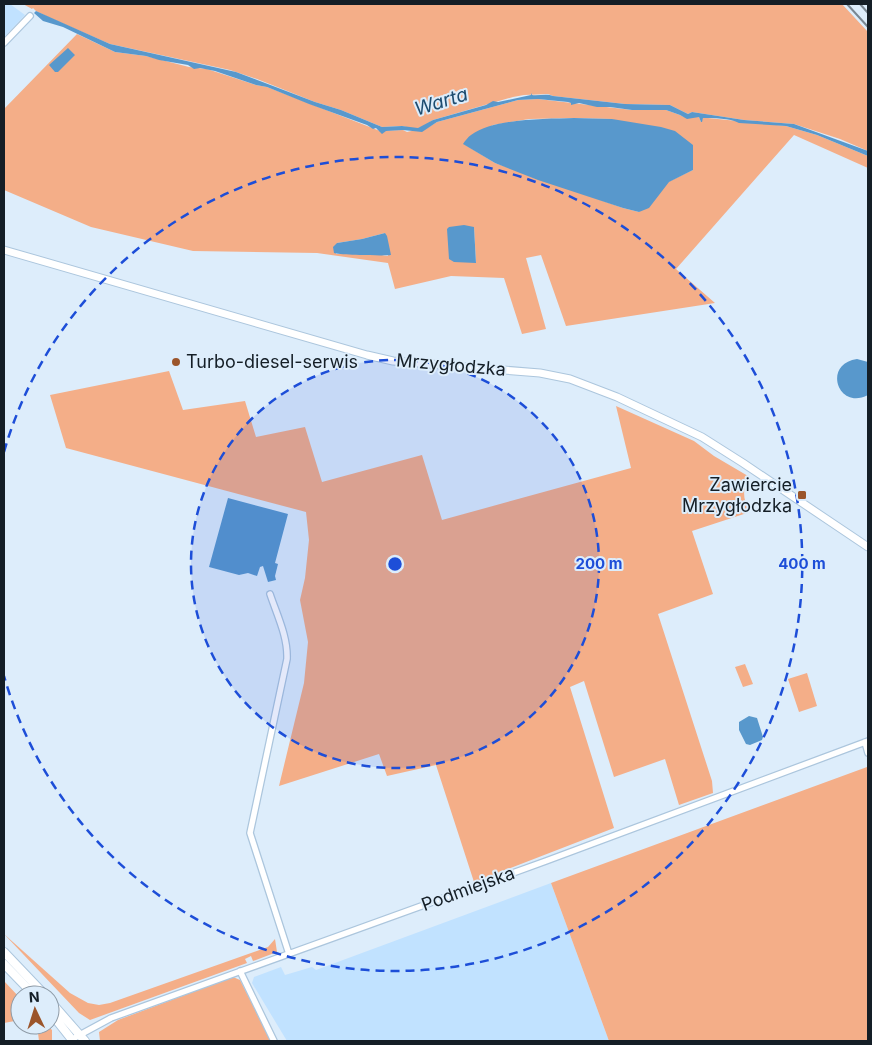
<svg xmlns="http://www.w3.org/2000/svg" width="872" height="1045" font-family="Inter,sans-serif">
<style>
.built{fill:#c1e2ff}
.green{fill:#f4ae88;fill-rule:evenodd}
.water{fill:#5898cc}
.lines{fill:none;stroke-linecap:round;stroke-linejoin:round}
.minor-casing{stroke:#acc6dd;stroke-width:8}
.tertiary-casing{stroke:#acc6dd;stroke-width:9}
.secondary-casing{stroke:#acc6dd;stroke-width:10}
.minor{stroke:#fff;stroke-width:5.5}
.tertiary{stroke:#fff;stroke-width:7}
.secondary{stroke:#fff;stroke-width:8}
.rail{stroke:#7a8792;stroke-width:2}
.ring{fill:none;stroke:#1d4ed8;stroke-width:2.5;stroke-dasharray:9 6}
.poi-dot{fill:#9b552b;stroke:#ddedfb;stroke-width:2}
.labels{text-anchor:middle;stroke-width:4;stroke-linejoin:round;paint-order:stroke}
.poi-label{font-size:18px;fill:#141e26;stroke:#ddedfb;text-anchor:start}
.street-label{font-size:18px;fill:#141e26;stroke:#ddedfb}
.water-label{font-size:19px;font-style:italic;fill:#1d4c70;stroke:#ddedfb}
.centre{fill:#1d4ed8;stroke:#ddedfb;stroke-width:2.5}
.ring-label{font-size:15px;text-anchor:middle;font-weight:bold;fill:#1d4ed8;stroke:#ddedfb;stroke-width:4;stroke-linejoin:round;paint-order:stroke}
</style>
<rect width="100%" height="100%" fill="#ddedfb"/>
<path class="built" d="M4,4H10L25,15L4,37Z
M551,883L609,1041H287L252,983L254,977L281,967L285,975L312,967L316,970Z"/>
<path class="green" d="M23,4H842L868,32V151L840,139L794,124L744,120L692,112L688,114L670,105L625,104L553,96L548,94L524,95L513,97L433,120L422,127L415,129L402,126L382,127L341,110L315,102L257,79L230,70L110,44L48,17L36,11L33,8L32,9Z
M77,34L115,52L146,56L189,67L207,69L256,85L267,87L380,131L403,130L407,132L429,127L437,122L518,100L538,99L632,110H666L680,115L684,117H699L701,122L703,118H708L786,126L817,135L868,156V168L794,135L676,269L715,303L566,326L541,255L526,258L546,329L522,334L504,278L451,276L395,289L388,263L317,253L193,251L91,227L4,190V109ZM574,118L612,119L693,170L668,182L639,212L623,208L495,163L464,144L493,125L529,119ZM474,227L476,262H454ZM385,233L388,256L375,254H336L337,243L362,239Z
M169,371L183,410L245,401L256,437L305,427L322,482L422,455L442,520L631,468L616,406L694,441L714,456L748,476C743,492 742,497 750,512L692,531L713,594L658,614L712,781L713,793L679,805L665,759L614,777L584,681L570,687L614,828L474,882L436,765L387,776L379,754L279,786L304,683L308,642L300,600L305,578L309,540L306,512L66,448L50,395Z
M745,664L753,684L743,687L735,667Z
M807,673L817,706L799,712L788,679Z
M867,767L868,1041H609L551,883Z
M4,934L70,993L88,1003L99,1005L110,1003L268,947L275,939L277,952L253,961L251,956L245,959L247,963L90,1020L79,1013Z
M233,977L240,980L271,1041H100L99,1032L118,1020Z
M4,981L20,998V1020L4,1023Z
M37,1025H47L52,1030V1041H39Z"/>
<path class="water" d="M36,11L110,44L236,72L315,102L341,110L382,127L402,126L418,128L433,120L486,105L493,101L498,102L531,95L532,93V95C539,96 547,93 553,96L625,104L670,105L688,114L692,112L744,120L794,124L868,151V156L817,135L786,126L739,123C729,118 714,118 703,118L702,122H701L699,117L687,119L680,115L666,110H632L610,107H597L579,103L571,105V103L568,102L538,99L518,100L437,122L422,132L403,130L386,131L382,134L376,128L373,129L367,125L309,104L267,87L256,85L215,71L200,68L194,69L188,65L159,60L146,56L115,52L63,27L43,21L34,13Z
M68,48L75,55L58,72H55L49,65Z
M574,118L612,119L661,127L675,131L693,145V170L669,182L649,208L639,212L623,208L538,180L495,163L463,144C465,141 468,137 471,135C495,118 545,119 574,118Z
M464,225L474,227L476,263L454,262L449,259L447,229L449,227Z
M385,233L387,236L391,255C387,256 339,255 334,253L333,247L337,243L362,239Z
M857,359L868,362V395C838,411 822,364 857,359Z
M228,498L288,514L275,563L278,564L275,576L276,580L268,582L263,566L260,567L257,576L248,573L239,575L209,567Z
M749,716L757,718L763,737L762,740L750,745L746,744L739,730V722Z"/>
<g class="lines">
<g class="minor-casing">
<path id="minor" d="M4,43L30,16
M270,594C277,615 288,637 287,659L250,833L289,954
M865,742L868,753
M240,971L274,1041
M76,1037L111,1018L546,861L868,741"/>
</g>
<g class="tertiary-casing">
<path id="tertiary" d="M4,250L367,355L393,361L540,373L570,379L617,397L702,437L743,463L868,547"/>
</g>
<g class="secondary-casing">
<path id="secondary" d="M4,952L45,995
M4,964L34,995
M50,1001L85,1041
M50,1012L73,1041"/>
</g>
<use href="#minor" class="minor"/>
<use href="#tertiary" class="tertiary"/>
<use href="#secondary" class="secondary"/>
<path class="rail" d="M847,4L868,27
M860,4L868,13"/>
</g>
<circle cx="395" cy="564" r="204" fill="#1d4ed8" fill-opacity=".12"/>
<g class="ring">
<circle cx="395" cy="564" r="204"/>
<path d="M4 452A407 407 0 1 1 4 676"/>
</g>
<g class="poi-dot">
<circle cx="176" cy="362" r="5"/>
<rect x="797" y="490" width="10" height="10" rx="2.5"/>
</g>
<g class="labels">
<g class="poi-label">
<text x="186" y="368">Turbo-diesel-serwis</text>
<text x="792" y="491" text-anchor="end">Zawiercie<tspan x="792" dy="21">Mrzygłodzka</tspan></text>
</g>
<g class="street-label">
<text transform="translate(451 365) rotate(5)" y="6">Mrzygłodzka</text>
<text transform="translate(468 889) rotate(-20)" y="6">Podmiejska</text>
</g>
<g class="water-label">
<text transform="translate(441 101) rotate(-17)" y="7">Warta</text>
</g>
</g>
<circle cx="395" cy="564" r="8" class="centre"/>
<g class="ring-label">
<text x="599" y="569">200 m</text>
<text x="802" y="569">400 m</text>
</g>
<rect width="872" height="1045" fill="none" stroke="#141e26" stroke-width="10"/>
<g transform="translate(35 1010) rotate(356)"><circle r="24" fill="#ddedfb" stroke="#8d9aa6"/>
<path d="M0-4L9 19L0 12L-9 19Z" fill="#9b552b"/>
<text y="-8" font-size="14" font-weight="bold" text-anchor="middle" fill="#141e26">N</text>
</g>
</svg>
